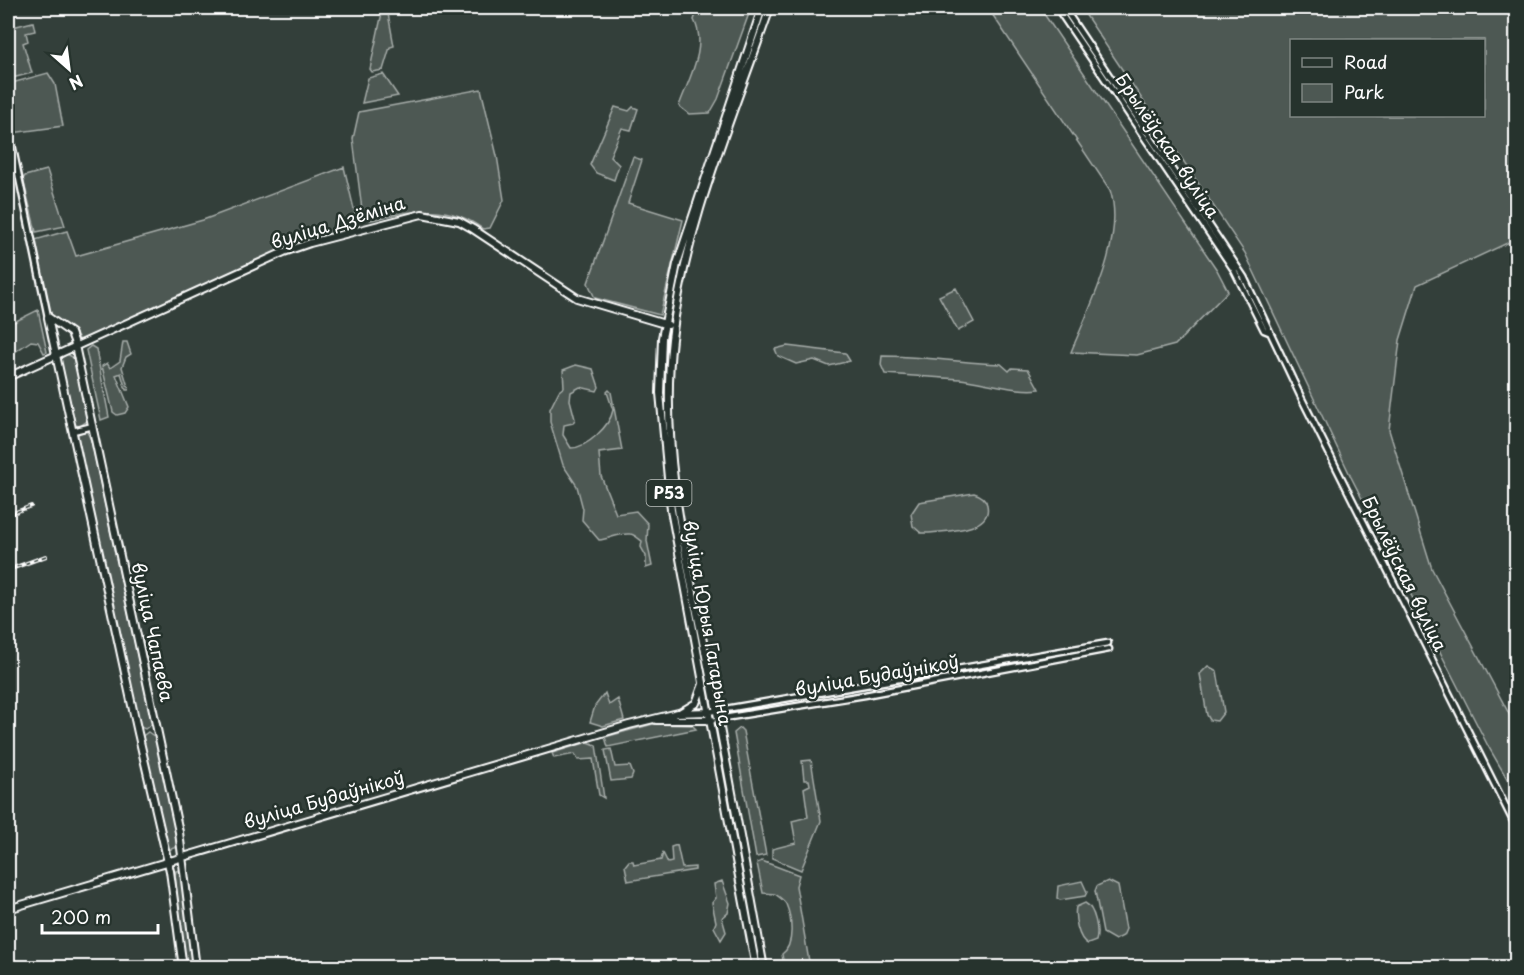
<svg xmlns="http://www.w3.org/2000/svg" width="1524" height="975" font-family="'Playpen Sans',sans-serif">
<style>
.green{fill:#4d5853;stroke:#a6aca9;stroke-width:1.5;fill-rule:evenodd}
.lines{fill:none;stroke-linecap:round;stroke-linejoin:round}
.minor-casing{stroke:#fff;stroke-width:9}
.major-casing{stroke:#fff;stroke-width:10}
.minor{stroke:#26332d;stroke-width:4.5}
.major{stroke:#26332d;stroke-width:6}
.rail-casing{stroke:#fff;stroke-width:4}
.rail{stroke:#26332d;stroke-width:1.5;stroke-dasharray:4.5;stroke-linecap:butt}
.labels{text-anchor:middle;stroke-width:5;stroke-linejoin:round;paint-order:stroke}
.shield{fill:#26332d;stroke:#bec2c0;stroke-width:1.5}
.shield-label{font-size:16px;font-weight:bold;fill:#fff}
.street-label{font-size:18px;fill:#fff;stroke:#26332d}
</style>
<rect width="100%" height="100%" fill="#333f3a"/>
<filter id="ink" filterUnits="userSpaceOnUse"><feTurbulence type="fractalNoise" baseFrequency=".0167" numOctaves="2"/><feDisplacementMap in="SourceGraphic" scale="12" xChannelSelector="R" yChannelSelector="G"/><feConvolveMatrix kernelMatrix="1 2 1 2 8 2 1 2 1" color-interpolation-filters="sRGB"/></filter>
<g filter="url(#ink)">
<path class="green" d="M383,8H387L394,46L390,47L383,70L372,72L370,69Z
M698,8H751L718,99L710,113L689,114L679,106C689,78 708,47 694,20Z
M988,8H1040L1217,270L1228,291L1175,345L1137,355L1071,352C1089,308 1126,238 1110,190Z
M1081,8H1516V239L1417,285L1400,340L1389,430L1432,569L1516,727V794L1488,746L1351,477L1245,253ZM1292,40H1484V116H1292Z
M33,22L35,31L26,33L28,41L23,43L32,73L8,79V28Z
M48,73L55,84L63,126L12,133L8,106V84Z
M383,74L398,96L362,103L368,78Z
M481,89L497,156L504,200L490,228L483,229C445,201 413,211 371,220L363,217L353,139L359,112Z
M615,107L629,111L633,107L638,109L631,130L622,128L610,156L619,165L614,180L596,173L590,165Z
M633,157L642,160L628,203L683,220L660,315L595,298L588,283Z
M344,167L357,222L354,226L287,247L84,340L80,341L75,331L51,315L35,240L67,231L76,256L203,220Z
M47,170L65,226L36,232L23,179L25,176Z
M956,288L974,322L958,331L939,296Z
M38,310L47,352L44,353L38,342L31,341L12,354V365L8,367V325Z
M123,342H127L131,354L126,357L122,367L129,390H126L121,373L116,375L129,407L125,413L117,415L113,412L102,366L107,363L110,368L120,361Z
M91,346L96,349L109,417L101,420L86,350Z
M787,346L845,353L850,361L829,366L814,360L796,364L778,356L775,349Z
M67,354L74,358L87,421L80,426L74,425L60,359Z
M882,356C922,356 961,363 1001,364L1009,371L1012,368L1028,369L1039,389C1022,393 980,381 960,379C935,377 911,376 885,374L881,365Z
M576,365L593,369L599,387L597,391L580,387L571,392L570,400L575,419L573,423L564,425L563,435L571,448C587,448 610,426 613,410L607,392L609,390L611,392L622,450L599,453L601,476L616,514L636,511L648,524L647,541L652,566L646,568V556L641,547L642,541C639,539 634,534 630,534C618,533 610,539 599,540L582,520L583,509L577,486L563,465L550,422V409L559,391L564,387L563,370Z
M86,430L91,440L152,724L145,729L138,726L76,435Z
M974,493C981,495 986,498 987,505C993,531 945,531 929,533H921L913,526L911,514L919,502Z
M1208,666L1217,671L1224,712L1217,721L1210,720L1207,715L1200,674Z
M605,693L609,705L618,699L624,720L603,726L590,722L595,706Z
M653,724L692,725L696,729L608,747L605,737Z
M740,728L743,731L766,855L756,857L734,733Z
M148,732L155,737L178,842L177,847L168,850L140,738Z
M714,732H717L761,967Z
M588,742L596,745L604,798L599,795L593,759L578,760L575,754L554,758L552,753Z
M611,749L615,767L630,766L633,774L631,779L611,781L605,750Z
M811,760L821,821L801,870L772,858V849L796,843L792,821L808,817L804,788L810,785L809,780H804L802,761Z
M677,845L682,868L695,867V870L628,881L625,866L629,861H633L634,865L661,860L663,853L668,863L672,862L671,847Z
M762,861L799,875L796,886L810,967H784L782,954C795,945 792,918 786,904C784,900 779,897 775,894L763,893L757,863Z
M181,870L193,967H185L175,875L176,871Z
M722,881L730,903L728,913L722,918L726,932L721,940L714,927L716,922L712,903L716,898L714,884Z
M1082,881L1087,892L1085,896L1060,900L1057,898L1058,886Z
M1108,881L1118,886L1126,929L1123,936L1115,940L1103,933L1095,891L1097,886Z
M1085,903C1095,908 1099,931 1096,941L1088,944C1078,940 1074,917 1076,907Z"/>
<g class="lines">
<g class="minor-casing">
<path id="minor" d="M1057,8L1234,270L1264,330L1269,332
M1064,8L1244,277L1300,395L1516,827
M8,125L48,317
M73,431L93,426
M708,712L1108,643
M718,719L865,695L1109,649"/>
</g>
<g class="major-casing">
<path id="major" d="M48,317L71,333L74,341L179,832L196,968
M48,318L138,733L170,871L183,968
M8,377L284,252L310,243L422,214L459,221L473,229L577,298L668,325
M681,712L696,703L703,684
M656,720H712
M8,909L629,725L678,713L708,712
M756,968L671,510L660,393L662,338L677,264L762,8
M764,968C746,870 729,773 710,676C688,566 659,452 672,339C685,224 733,116 770,8"/>
</g>
<use href="#minor" class="minor"/>
<use href="#major" class="major"/>
<g class="rail-casing">
<path id="rail" d="M8,515L31,506
M8,570L46,556"/>
</g>
<use href="#rail" class="rail"/>
</g>
</g>
<g class="labels">
<rect class="shield" x="646.5" y="480" width="45" height="26" rx="4.5"/>
<g class="shield-label">
<text x="669" y="499">Р53</text>
</g>
<g class="street-label">
<text transform="translate(1167 146) rotate(56)" y="6">Брылёўская вуліца</text>
<text transform="translate(338 223) rotate(-17)" y="6">вуліца Дзёміна</text>
<text transform="translate(1404 574) rotate(64)" y="6">Брылёўская вуліца</text>
<text transform="translate(707 623) rotate(80)" y="6">вуліца Юрыя Гагарына</text>
<text transform="translate(152 632) rotate(78)" y="6">вуліца Чапаева</text>
<text transform="translate(877 676) rotate(-10)" y="6">вуліца Будаўнікоў</text>
<text transform="translate(324 800) rotate(-16)" y="6">вуліца Будаўнікоў</text>
</g>
</g>
<rect width="1524" height="975" fill="none" stroke="#26332d" stroke-width="30"/>
<rect x="15" y="15" width="1494" height="945" fill="none" stroke="#fff" stroke-width="2" filter="url(#ink)"/>
<rect x="1290" y="39" width="195" height="78" fill="#26332d" stroke="#7d8581" stroke-width="1.5"/>
<rect x="1302" y="58" width="30" height="9" fill="#26332d" stroke="#7d8581" stroke-width="1.5"/>
<text x="1344" y="69" font-size="18" fill="#ffffff">Road</text>
<rect x="1302" y="84" width="30" height="18" fill="#4d5853" stroke="#7d8581" stroke-width="1.5"/>
<text x="1344" y="99" font-size="18" fill="#ffffff">Park</text>
<g transform="translate(69 69) rotate(152)" stroke="#26332d" stroke-width="4.5" paint-order="stroke">
<path d="M0-4.5L10 22L0 15L-10 22Z" fill="#ffffff"/>
<text y="-9" font-size="16" font-weight="bold" text-anchor="middle" fill="#ffffff">N</text>
</g>
<path d="M42 924v9h116v-9" fill="none" stroke="#ffffff" stroke-width="3"/>
<text x="51" y="924" font-size="18" fill="#ffffff" stroke="#26332d" stroke-width="4.5" paint-order="stroke">200 m</text>
</svg>
